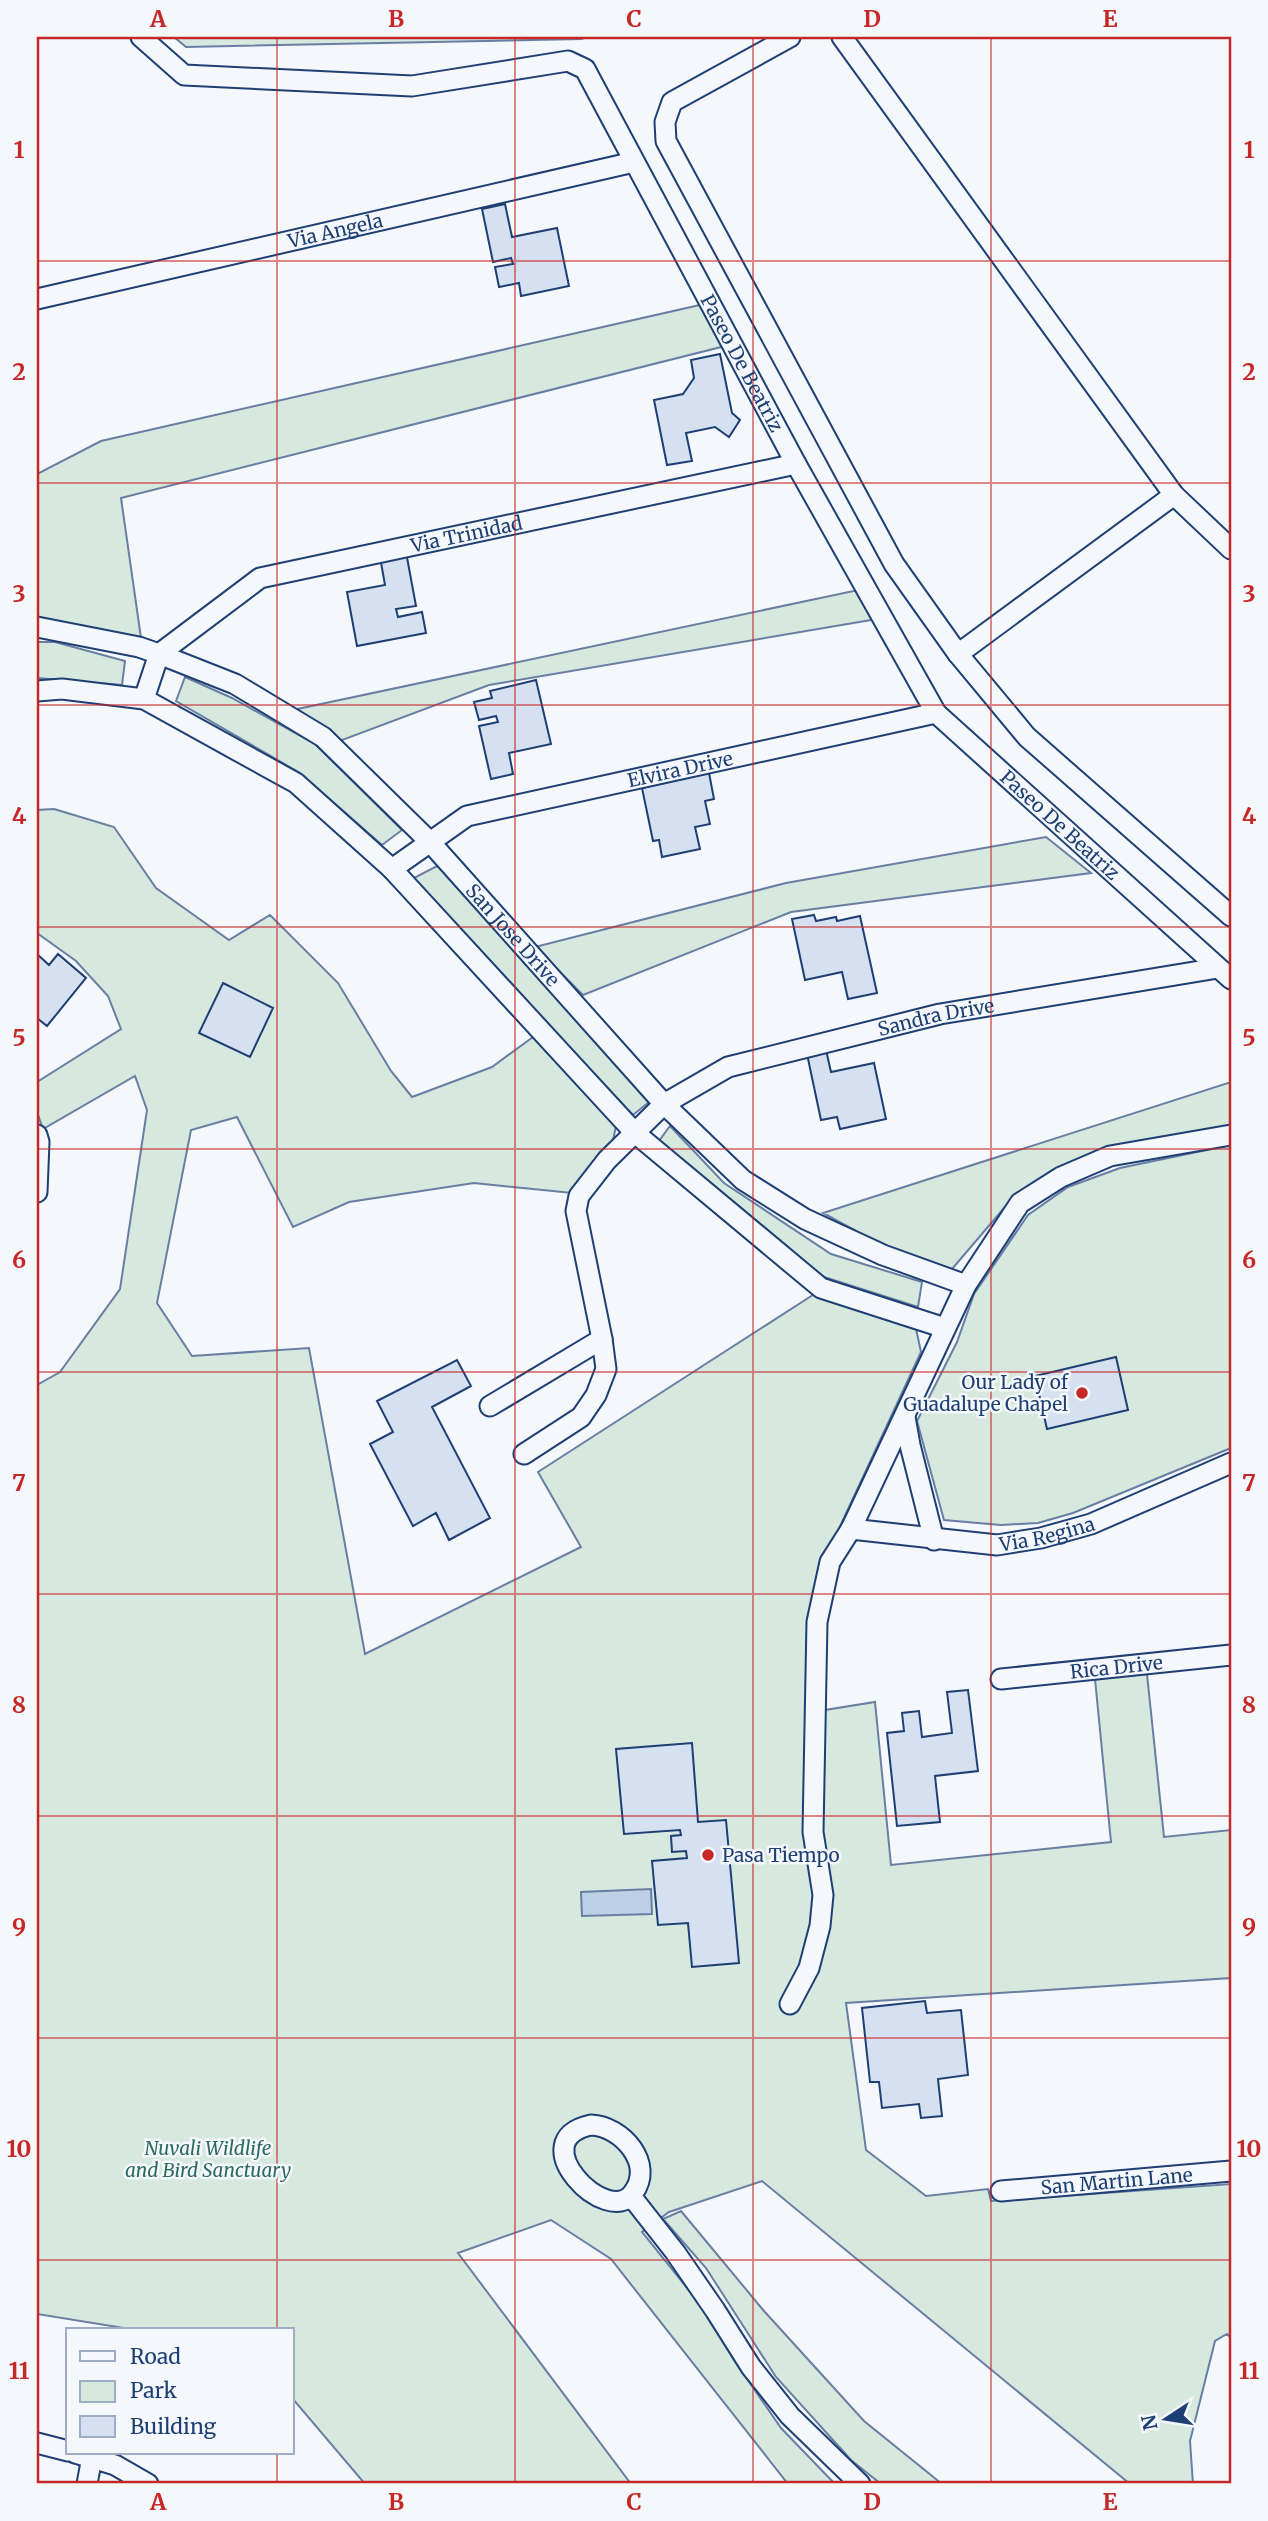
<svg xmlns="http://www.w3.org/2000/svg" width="1268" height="2521" font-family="Merriweather,serif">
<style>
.green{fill:#d7e8df;stroke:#687fa3;stroke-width:2}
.water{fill:#bed0e5;stroke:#687fa3;stroke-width:2}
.building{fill:#d5e0f0;stroke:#1d3f73;stroke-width:2}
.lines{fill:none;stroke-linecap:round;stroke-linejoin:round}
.minor-casing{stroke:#1d3f73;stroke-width:23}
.minor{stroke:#f4f7fb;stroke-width:19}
.grid{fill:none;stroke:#c62828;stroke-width:2;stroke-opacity:0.55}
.poi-dot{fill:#c62828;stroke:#f4f7fb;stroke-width:2.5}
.labels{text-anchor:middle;stroke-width:5;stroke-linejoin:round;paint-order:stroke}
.street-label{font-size:19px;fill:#1d3f73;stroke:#f4f7fb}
.poi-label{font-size:19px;fill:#1d3f73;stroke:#f4f7fb;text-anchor:end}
.park-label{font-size:19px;font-style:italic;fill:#2c6c60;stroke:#f4f7fb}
.neatline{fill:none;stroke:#c62828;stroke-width:2.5}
.grid-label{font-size:23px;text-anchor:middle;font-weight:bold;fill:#c62828}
</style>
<rect width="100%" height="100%" fill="#f4f7fb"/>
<path class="green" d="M174,37H588L581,39L186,47Z
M700,305L725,346L121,498L141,638L37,618V474L101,441Z
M858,590L877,619L489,685L337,742L288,711Z
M37,642H55L125,661L122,685L37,678Z
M185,677L232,698L315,744L402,830L382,845L300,773L176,701Z
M54,809L114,827L156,888L229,940L270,915L338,983L391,1071L412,1097L492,1067L533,1037L616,1126L611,1150L582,1194L474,1183L349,1202L293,1227L237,1117L191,1130L157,1303L192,1356L309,1348L365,1654L581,1547L538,1472L819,1291L915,1324L921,1352L823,1563L807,1619L806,1713L875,1702L891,1865L1111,1842L1095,1679L1147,1674L1164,1837L1231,1830V1978L846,2003L866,2150L926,2196L988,2189L991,2201L1231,2184V2338L1227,2334L1215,2341L1190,2441L1193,2484H1130L762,2181L669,2212L642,2232L704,2309L736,2363L781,2428L835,2484H788L611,2259L551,2220L458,2253L631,2484H365L292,2398V2330H136L37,2314V1385L60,1372L120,1289L147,1110L135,1076L43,1129L37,1112V1082L121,1029L108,996L76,961L37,933V810Z
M1046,837L1091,873L791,912L583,995L535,947L786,883Z
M439,865L649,1102L633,1115L412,879Z
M1231,1082V1133L1115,1147L1059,1167L1016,1194L952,1269L891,1250L823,1213Z
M670,1126L724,1183L831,1254L922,1282L918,1307L824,1277L714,1193L659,1141Z
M1231,1145V1448L1073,1513L1038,1523L1001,1525L944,1520L917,1421L957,1342L974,1294L1028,1215L1068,1187L1120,1168Z
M681,2211L764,2311L864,2421L942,2484H881L851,2460L776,2377L706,2268L663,2219Z"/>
<path class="water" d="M651,1889L652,1914L582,1916L581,1892Z"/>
<path class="building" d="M505,204L512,237L557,228L569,286L521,296L519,283L499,287L495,267L513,264L511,258L493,262L482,209Z
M720,354L732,413L740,420L729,437L715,427L686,433L692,461L667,465L654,400L683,394L694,378L691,360Z
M406,552L416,606L396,609L398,617L422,612L426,633L357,646L347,592L385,585L380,557Z
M536,680L551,744L509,753L513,774L491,779L479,726L498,722L496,716L479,720L474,702L492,698L490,691Z
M709,773L714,799L705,801L710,824L695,827L700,849L662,857L659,840L653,841L642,788Z
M814,915L816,921L836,917L837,921L860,916L877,993L848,999L842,972L805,980L792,919Z
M37,954L49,965L58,954L86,978L47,1026L37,1018Z
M223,983L273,1008L250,1057L199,1033Z
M826,1050L831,1072L874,1063L886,1119L840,1129L837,1117L821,1120L807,1054Z
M1116,1357L1128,1410L1047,1429L1035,1376Z
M457,1360L471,1386L432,1407L490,1518L449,1540L436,1513L413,1526L370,1444L393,1432L377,1401Z
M968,1690L978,1771L935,1776L940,1822L897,1826L887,1733L904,1731L902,1713L919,1711L922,1737L952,1733L947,1692Z
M692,1743L698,1822L726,1820L739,1963L692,1967L688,1923L658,1925L652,1861L687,1858L686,1851L672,1852L671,1836L681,1835L680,1830L624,1834L616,1749Z
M925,2001L927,2013L961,2010L968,2075L938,2079L942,2116L921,2118L919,2104L882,2108L879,2082H870L862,2008Z"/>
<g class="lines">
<g class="minor-casing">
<g id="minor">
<path id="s1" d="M141,37L184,75L412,86L568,61L585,69L796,464L936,713L1231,979"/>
<path d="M790,37L672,102L665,122L666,141L894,564L958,654L1027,737L1231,916"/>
<path d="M842,37L1174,495L1231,549"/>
<path id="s2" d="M37,299L634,162"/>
<path id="s3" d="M37,627L139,647L159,654L235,684L323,737L430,842L664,1104L743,1180L805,1219L883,1255L966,1285"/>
<path d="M958,654L1174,495"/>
<path d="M37,691L62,689L144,699L296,783L392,869L635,1133L821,1288L945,1328"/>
<path id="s4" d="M144,699L159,654L260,578L796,464"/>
<path id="s5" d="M392,869L467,816L936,713"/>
<path d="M37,1135L39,1142L37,1192"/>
<path d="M490,1406L602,1339"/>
<path d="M905,1417L910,1445L934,1540"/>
<path id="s6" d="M524,1454L581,1417L596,1395L606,1369L602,1339L576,1211L579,1196L607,1160L664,1104L728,1067L940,1014L1218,968"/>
<path id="s7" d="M851,1529L997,1545L1041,1538L1091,1524L1231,1463"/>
<path id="s8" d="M1001,1679L1231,1655"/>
<path d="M790,2004L809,1968L820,1926L823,1895L813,1832L817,1622L830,1562L851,1529L966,1285L1020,1203L1061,1177L1110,1156L1231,1135"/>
<path d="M591,2125C622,2126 655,2164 633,2193C608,2229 520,2140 591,2125Z"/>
<path id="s9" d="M1001,2191L1231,2171"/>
<path d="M631,2196L675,2252L715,2310L751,2367L790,2416L860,2484"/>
<path d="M37,2443L68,2451"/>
<path d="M75,2453L115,2465L148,2484"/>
<path d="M87,2484L92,2457"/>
</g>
</g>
<use href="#minor" class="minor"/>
</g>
<path class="grid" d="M277,37V2330M515,37V2484M753,37V2484M991,37V2484M37,261H1231M37,483H1231M37,705H1231M37,927H1231M37,1149H1231M37,1372H1231M37,1594H1231M37,1816H1231M37,2038H1231M37,2260H1231M277,2453V2484"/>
<g class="poi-dot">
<circle cx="1082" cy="1393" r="7"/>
<circle cx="708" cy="1855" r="7"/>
</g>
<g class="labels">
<g class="street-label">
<text dy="7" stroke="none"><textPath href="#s2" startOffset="306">Via Angela</textPath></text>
<text dy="7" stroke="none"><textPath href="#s1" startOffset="796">Paseo De Beatriz</textPath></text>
<text dy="7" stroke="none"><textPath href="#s4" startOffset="385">Via Trinidad</textPath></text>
<text dy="7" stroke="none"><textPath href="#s5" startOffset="310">Elvira Drive</textPath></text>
<text dy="7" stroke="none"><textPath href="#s1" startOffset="1363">Paseo De Beatriz</textPath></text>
<text dy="7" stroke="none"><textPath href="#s3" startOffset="584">San Jose Drive</textPath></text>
<text dy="7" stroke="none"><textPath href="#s6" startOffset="712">Sandra Drive</textPath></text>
<text dy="7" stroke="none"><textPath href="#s7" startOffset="198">Via Regina</textPath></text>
<text dy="7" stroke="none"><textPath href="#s8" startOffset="116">Rica Drive</textPath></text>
<text dy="7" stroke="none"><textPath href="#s9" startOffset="116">San Martin Lane</textPath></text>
</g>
<g class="poi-label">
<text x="1068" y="1389">Our Lady of<tspan x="1068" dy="22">Guadalupe Chapel</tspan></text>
<text x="722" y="1862" text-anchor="start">Pasa Tiempo</text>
</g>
<g class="park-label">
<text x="208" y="2155">Nuvali Wildlife<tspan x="208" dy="22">and Bird Sanctuary</tspan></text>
</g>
</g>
<rect width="1268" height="2521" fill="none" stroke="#f4f7fb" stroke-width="77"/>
<rect x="66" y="2328" width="228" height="126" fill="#f4f7fb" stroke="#9eadc5" stroke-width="2"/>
<rect x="80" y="2351" width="35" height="10" fill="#f4f7fb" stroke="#9eadc5" stroke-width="2"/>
<text x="130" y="2364" font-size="21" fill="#1d3f73">Road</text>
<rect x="80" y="2381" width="35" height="21" fill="#d7e8df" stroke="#9eadc5" stroke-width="2"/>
<text x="130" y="2398" font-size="21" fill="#1d3f73">Park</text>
<rect x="80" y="2416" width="35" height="21" fill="#d5e0f0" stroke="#9eadc5" stroke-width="2"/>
<text x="130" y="2434" font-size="21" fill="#1d3f73">Building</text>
<g transform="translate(1166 2419) rotate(258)" stroke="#f4f7fb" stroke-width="5" paint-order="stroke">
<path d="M0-5L12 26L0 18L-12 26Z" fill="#1d3f73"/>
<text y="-10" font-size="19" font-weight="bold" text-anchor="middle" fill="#1d3f73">N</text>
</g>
<rect x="38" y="38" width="1192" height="2444" class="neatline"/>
<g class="grid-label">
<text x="158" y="27">A</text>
<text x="396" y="27">B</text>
<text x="634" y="27">C</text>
<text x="872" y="27">D</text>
<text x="1110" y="27">E</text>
<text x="19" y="158">1</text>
<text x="1249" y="158">1</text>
<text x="19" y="380">2</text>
<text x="1249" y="380">2</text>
<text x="19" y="602">3</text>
<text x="1249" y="602">3</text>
<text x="19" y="824">4</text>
<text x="1249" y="824">4</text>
<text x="19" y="1046">5</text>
<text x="1249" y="1046">5</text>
<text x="19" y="1268">6</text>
<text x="1249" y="1268">6</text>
<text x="19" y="1491">7</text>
<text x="1249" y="1491">7</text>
<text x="19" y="1713">8</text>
<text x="1249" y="1713">8</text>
<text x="19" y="1935">9</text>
<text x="1249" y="1935">9</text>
<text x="19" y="2157">10</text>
<text x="1249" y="2157">10</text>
<text x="19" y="2379">11</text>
<text x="1249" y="2379">11</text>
<text x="158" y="2510">A</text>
<text x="396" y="2510">B</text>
<text x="634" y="2510">C</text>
<text x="872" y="2510">D</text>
<text x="1110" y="2510">E</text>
</g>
</svg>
